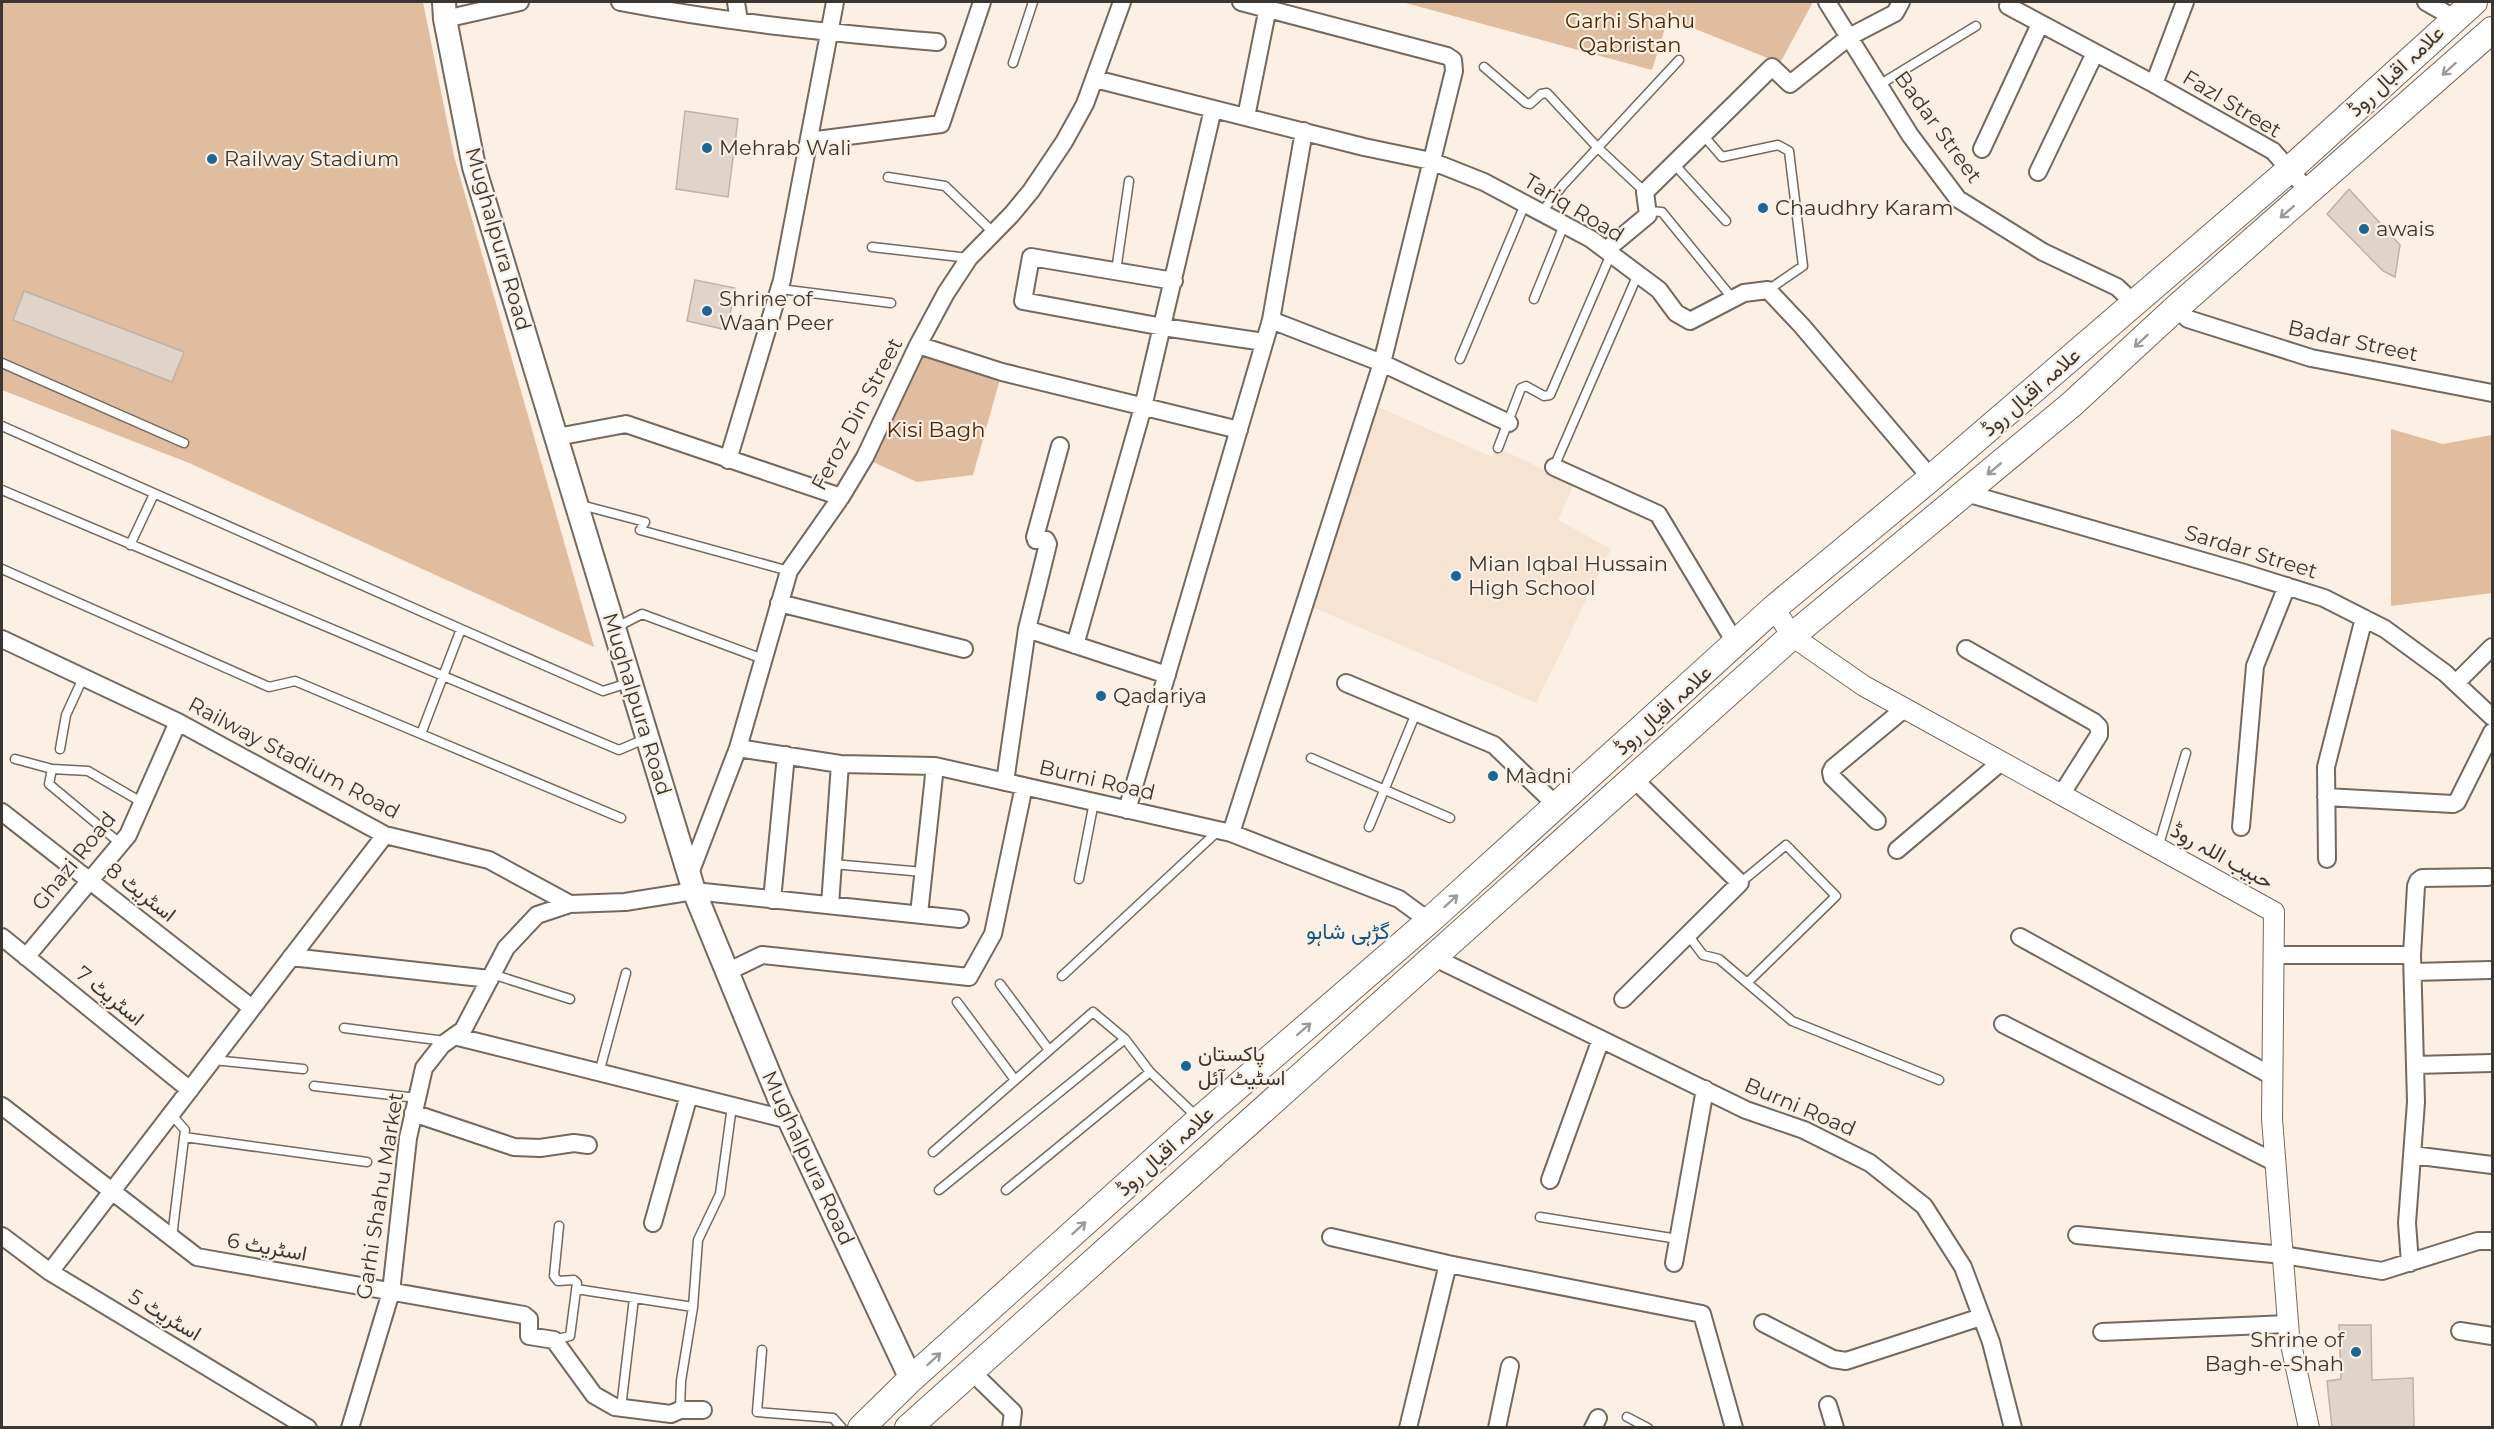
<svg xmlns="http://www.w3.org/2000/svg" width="2494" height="1429" font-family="Montserrat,Vazirmatn,sans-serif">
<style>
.built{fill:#f6e3d2}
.green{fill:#e0bd9e}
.building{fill:#e0d3c8;stroke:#bfb2a7;stroke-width:1.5}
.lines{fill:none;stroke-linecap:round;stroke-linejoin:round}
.service-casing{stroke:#74695f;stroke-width:11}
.minor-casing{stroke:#74695f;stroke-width:20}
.tertiary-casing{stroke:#74695f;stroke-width:22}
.secondary-casing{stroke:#74695f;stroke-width:26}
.primary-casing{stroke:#74695f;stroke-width:28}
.service{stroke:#fff;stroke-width:8}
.minor{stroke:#fff;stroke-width:16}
.tertiary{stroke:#fff;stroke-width:20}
.secondary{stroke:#fff;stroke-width:22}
.primary{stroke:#fff;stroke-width:26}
.oneway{stroke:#9d9a98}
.poi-dot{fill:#1a6699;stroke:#fcefe4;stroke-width:2}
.labels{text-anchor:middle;stroke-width:4.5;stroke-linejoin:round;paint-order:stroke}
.park-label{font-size:21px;fill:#4b2800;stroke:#fcefe4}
.street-label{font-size:21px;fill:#3b3632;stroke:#fcefe4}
.poi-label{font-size:21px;fill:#3b3632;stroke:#fcefe4;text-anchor:start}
.neighbourhood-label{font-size:22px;fill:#125886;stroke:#fcefe4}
</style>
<rect width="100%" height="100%" fill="#fcefe4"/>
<path class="built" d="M1369,403L1492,457L1496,447L1574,484L1558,520L1611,549L1536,703L1305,604Z"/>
<path class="green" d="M2,2H423L454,156L594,647L189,463L2,390Z
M1402,2H1813L1780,63L1668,18L1652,70Z
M918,345L1002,372L973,475L917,482L871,461Z
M2391,429L2443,444L2492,435V593L2391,606Z"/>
<path class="building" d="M685,111L738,119L728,197L676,189Z
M2349,189L2400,245L2395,277L2383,271L2327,214Z
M695,280L735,288L727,330L687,321Z
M24,291L184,352L172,382L13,320Z
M2339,1325H2371L2372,1380L2413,1378L2414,1428H2332L2327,1381L2341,1379Z"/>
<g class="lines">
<g class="service-casing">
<path id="service" d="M1013,63L1033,2
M1484,67L1526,103L1530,104L1541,94L1547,93L1598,148L1645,192
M1879,85L1976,26
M1703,135L1722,157L1778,145L1789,151L1803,266L1768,290
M1674,164L1726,221
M888,177L945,186L994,233
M1647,211L1662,212L1733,299
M1541,213L1563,185L1679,60
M872,247L969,258
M1116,271L1129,181
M780,289L891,303
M1534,299L1564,225
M1460,359L1525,204
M2,363L184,443
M2,426L461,629
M1498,448L1521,388L1526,386L1544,396L1550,395L1611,254
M1554,467L1638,274
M2,490L619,750L647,738
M581,505L645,522L640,530L789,571
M130,545L154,494
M2,569L269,687L295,681L421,734L461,629L603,691L628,683
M615,628L642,614L763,659
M421,734L621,818
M60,749L66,715L83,678
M1311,758L1450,818
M15,759L52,769L88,771L143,803
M52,769L49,784L121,844
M1369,827L1416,713
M2158,848L2186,753
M833,864L923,872
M1079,879L1094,802
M1740,883L1786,845L1836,896L1747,983
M1688,935L1703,955L1719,959L1792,1021L1939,1080
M492,974L570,999
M1062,976L1218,831
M1000,984L1049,1050
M957,1002L1015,1080
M344,1028L445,1041
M213,1060L303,1069
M599,1073L626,973
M314,1086L417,1098
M171,1114L185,1130L172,1237
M184,1137L367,1162
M933,1152L1093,1012L1125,1039L1150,1072L1197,1117
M939,1190L1125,1039
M1006,1190L1150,1072
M1540,1217L1678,1239
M576,1289L693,1307
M554,1340L570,1336L577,1283L574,1280L558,1281L554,1276L559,1226
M762,1350L757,1412L833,1418L842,1428
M621,1408L634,1298
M680,1410L681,1381L693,1307L698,1240L720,1194L732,1106
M1627,1417L1648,1428"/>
</g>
<g class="minor-casing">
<path id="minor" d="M620,2C724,22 830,33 937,42
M736,2L739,21
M1827,2L1910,135L1958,199L2043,252L2117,287L2134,303
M2426,2L2454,18
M2008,6L2154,84L2273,151L2309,192
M445,19L520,2
M1095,79L1364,147L1431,161L1484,182L1591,239L1659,290L1676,313L1690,321L1744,293L1768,290L1802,326L1931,478
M2154,84L2185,2
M1246,117L1269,2
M809,141L941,124L982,2
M1982,149L2040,24
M2038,172L2095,53
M1606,250L1648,215L1645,192L1772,67L1790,84L1849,37L1895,13L1901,2
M1174,281L1031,257L1023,301L1163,327L1264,342
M2176,308L2188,319L2311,358L2492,393
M1271,320L1382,363L1509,423
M918,345L1002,372L1239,430
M557,437L626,424L841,497
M728,460L782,280L835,2
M1554,467L1658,514L1736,644
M1966,493L2241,572L2324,598L2385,629L2445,673L2492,717
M779,603L964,649
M1027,629L1167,675
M2,639L178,722L385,835L489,860L570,904
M1075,645L1143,407L1213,109
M1966,649L2094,722L2099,727V735L2061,795
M1346,683L1494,745L1557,806
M2456,683L2492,647
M738,748L840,764L935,766L1231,833L1399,899L1429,921
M1005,782L1027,629L1048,544L1046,540H1036L1035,537L1060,446
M2326,797L2453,804L2457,802L2492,732
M1127,810L1271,320L1304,131
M2,812L252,1008
M1877,821L1832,777L1831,772L1833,768L1904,709
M2241,827L2255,666L2287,586
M1231,833L1382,363L1454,71L1453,60L1447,56L1241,2
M1897,850L2001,762
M2327,859L2326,767L2364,618
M689,876L738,748L789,571L841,497L865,457L918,345L946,293L969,258L1012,214L1031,191L1064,142L1085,104L1122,2
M772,900L786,755
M830,905L840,764
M919,914L935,766
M2,937L190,1090
M2020,937L2272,1076
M2273,955H2412
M26,957L128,835L178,722
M291,957L490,979
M1433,957L1746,1110L1804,1130L1870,1163L1924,1206L1963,1267L1991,1342L2013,1428
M727,972L762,955L969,977L993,934L1024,786
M2413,972L2490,970
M1623,999L1740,883L1634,779
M2003,1024L2276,1163
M454,1036L789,1120
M2415,1065L2492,1063
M2,1106L197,1257L524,1315L529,1319V1336L554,1340L594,1395L615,1407L671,1414L680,1410H703
M413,1113L514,1147L540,1148L574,1143L588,1145
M2412,1155L2492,1165
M1550,1180L1601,1039
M653,1223L689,1095
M2077,1235L2283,1255L2382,1271L2478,1241H2492
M2,1236L50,1272L308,1428
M1331,1237L1448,1264L1702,1314L1734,1428
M1674,1263L1705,1089
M2410,1263L2407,1223L2416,1102L2412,955L2416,886L2418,881L2422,878L2488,877
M50,1272L385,835
M1763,1323L1833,1359L1846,1361L1981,1317
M2460,1331L2492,1336
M2102,1332L2288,1324
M971,1371L1013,1412L1011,1428
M1828,1405L1835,1428
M350,1428L391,1292L408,1138L424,1068L442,1045L463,1030L506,948L537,915L570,904L625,902L694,891L960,919
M1408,1428L1448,1264
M1497,1428L1510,1366
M1593,1428L1598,1418"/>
</g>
<g class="tertiary-casing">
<path id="tertiary" d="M1774,608L1792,636L1864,686L2274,912L2272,1119L2289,1335L2309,1428"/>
</g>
<g class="secondary-casing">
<path id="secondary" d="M444,2L445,19L474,167L694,891L779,1098L911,1379"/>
</g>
<g class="primary-casing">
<path id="primary" d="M861,1428L911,1379L1200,1119L1429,921L1774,608L1931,478L2289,170L2474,2
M908,1428L1792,636L2072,404L2176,308L2492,30"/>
</g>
<use href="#service" class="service"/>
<use href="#minor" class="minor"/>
<use href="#tertiary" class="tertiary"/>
<use href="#secondary" class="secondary"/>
<use href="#primary" class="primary"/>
</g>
<defs><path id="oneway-shaft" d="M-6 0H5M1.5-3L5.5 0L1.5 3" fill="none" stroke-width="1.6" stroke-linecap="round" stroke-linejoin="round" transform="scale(1.5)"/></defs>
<g class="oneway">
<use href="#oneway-shaft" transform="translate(2449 69) rotate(138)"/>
<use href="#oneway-shaft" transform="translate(2287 212) rotate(139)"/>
<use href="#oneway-shaft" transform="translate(2141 341) rotate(137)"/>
<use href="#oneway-shaft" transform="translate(1994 469) rotate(140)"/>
<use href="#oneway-shaft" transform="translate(1451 901) rotate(-42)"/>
<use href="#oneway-shaft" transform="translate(1304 1029) rotate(-41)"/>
<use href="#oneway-shaft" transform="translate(1079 1228) rotate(-42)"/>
<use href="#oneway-shaft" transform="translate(934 1359) rotate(-42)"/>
</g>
<g class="poi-dot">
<circle cx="707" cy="148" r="6"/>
<circle cx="212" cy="159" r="6"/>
<circle cx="1763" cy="208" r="6"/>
<circle cx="2364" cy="229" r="6"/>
<circle cx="707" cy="311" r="6"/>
<circle cx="1456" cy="576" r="6"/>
<circle cx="1101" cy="696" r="6"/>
<circle cx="1493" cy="776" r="6"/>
<circle cx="1186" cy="1066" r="6"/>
<circle cx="2356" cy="1352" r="6"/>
</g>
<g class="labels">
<g class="park-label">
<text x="1630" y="28">Garhi Shahu<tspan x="1630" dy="24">Qabristan</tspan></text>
<text x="936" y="437">Kisi Bagh</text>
</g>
<g class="street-label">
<text transform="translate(2396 71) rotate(-43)" y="7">علامہ اقبال روڈ</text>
<text transform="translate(2232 104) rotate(31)" y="7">Fazl Street</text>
<text transform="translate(1938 127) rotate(54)" y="7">Badar Street</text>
<text transform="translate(1574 208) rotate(31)" y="7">Tariq Road</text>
<text transform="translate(498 239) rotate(74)" y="7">Mughalpura Road</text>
<text transform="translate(2353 341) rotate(12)" y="7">Badar Street</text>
<text transform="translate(2031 392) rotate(-41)" y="7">علامہ اقبال روڈ</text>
<text transform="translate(857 414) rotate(-62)" y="7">Feroz Din Street</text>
<text transform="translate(2251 552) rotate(17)" y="7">Sardar Street</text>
<text transform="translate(637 704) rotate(73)" y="7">Mughalpura Road</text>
<text transform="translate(1663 710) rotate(-42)" y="7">علامہ اقبال روڈ</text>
<text transform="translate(294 758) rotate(28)" y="7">Railway Stadium Road</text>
<text transform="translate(1097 780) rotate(13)" y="7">Burni Road</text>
<text transform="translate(2222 856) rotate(29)" y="7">حبیب اللہ روڈ</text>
<text transform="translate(74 861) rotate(-51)" y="7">Ghazi Road</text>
<text transform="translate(141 892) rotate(38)" y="7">اسٹریٹ 8</text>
<text transform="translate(110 996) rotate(39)" y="7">اسٹریٹ 7</text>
<text transform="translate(1800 1107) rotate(23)" y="7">Burni Road</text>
<text transform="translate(1165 1151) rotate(-42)" y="7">علامہ اقبال روڈ</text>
<text transform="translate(808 1158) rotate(65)" y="7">Mughalpura Road</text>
<text transform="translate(380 1196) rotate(-81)" y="7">Garhi Shahu Market</text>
<text transform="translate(267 1247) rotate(10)" y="7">اسٹریٹ 6</text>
<text transform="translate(165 1315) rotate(31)" y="7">اسٹریٹ 5</text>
</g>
<g class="poi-label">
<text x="719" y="155">Mehrab Wali</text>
<text x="224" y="166">Railway Stadium</text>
<text x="1775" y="215">Chaudhry Karam</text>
<text x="2376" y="236">awais</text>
<text x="719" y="306">Shrine of<tspan x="719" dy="24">Waan Peer</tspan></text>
<text x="1468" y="571">Mian Iqbal Hussain<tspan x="1468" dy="24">High School</tspan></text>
<text x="1113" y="703">Qadariya</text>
<text x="1505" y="783">Madni</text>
<text x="1198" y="1061">پاکستان<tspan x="1198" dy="24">اسٹیٹ آئل</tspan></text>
<text x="2344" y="1347" text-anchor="end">Shrine of<tspan x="2344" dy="24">Bagh-e-Shah</tspan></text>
</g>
<g class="neighbourhood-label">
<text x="1348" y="939">گڑہی شاہو</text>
</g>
</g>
<rect width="2494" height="1429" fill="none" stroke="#3b3632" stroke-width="6"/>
</svg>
